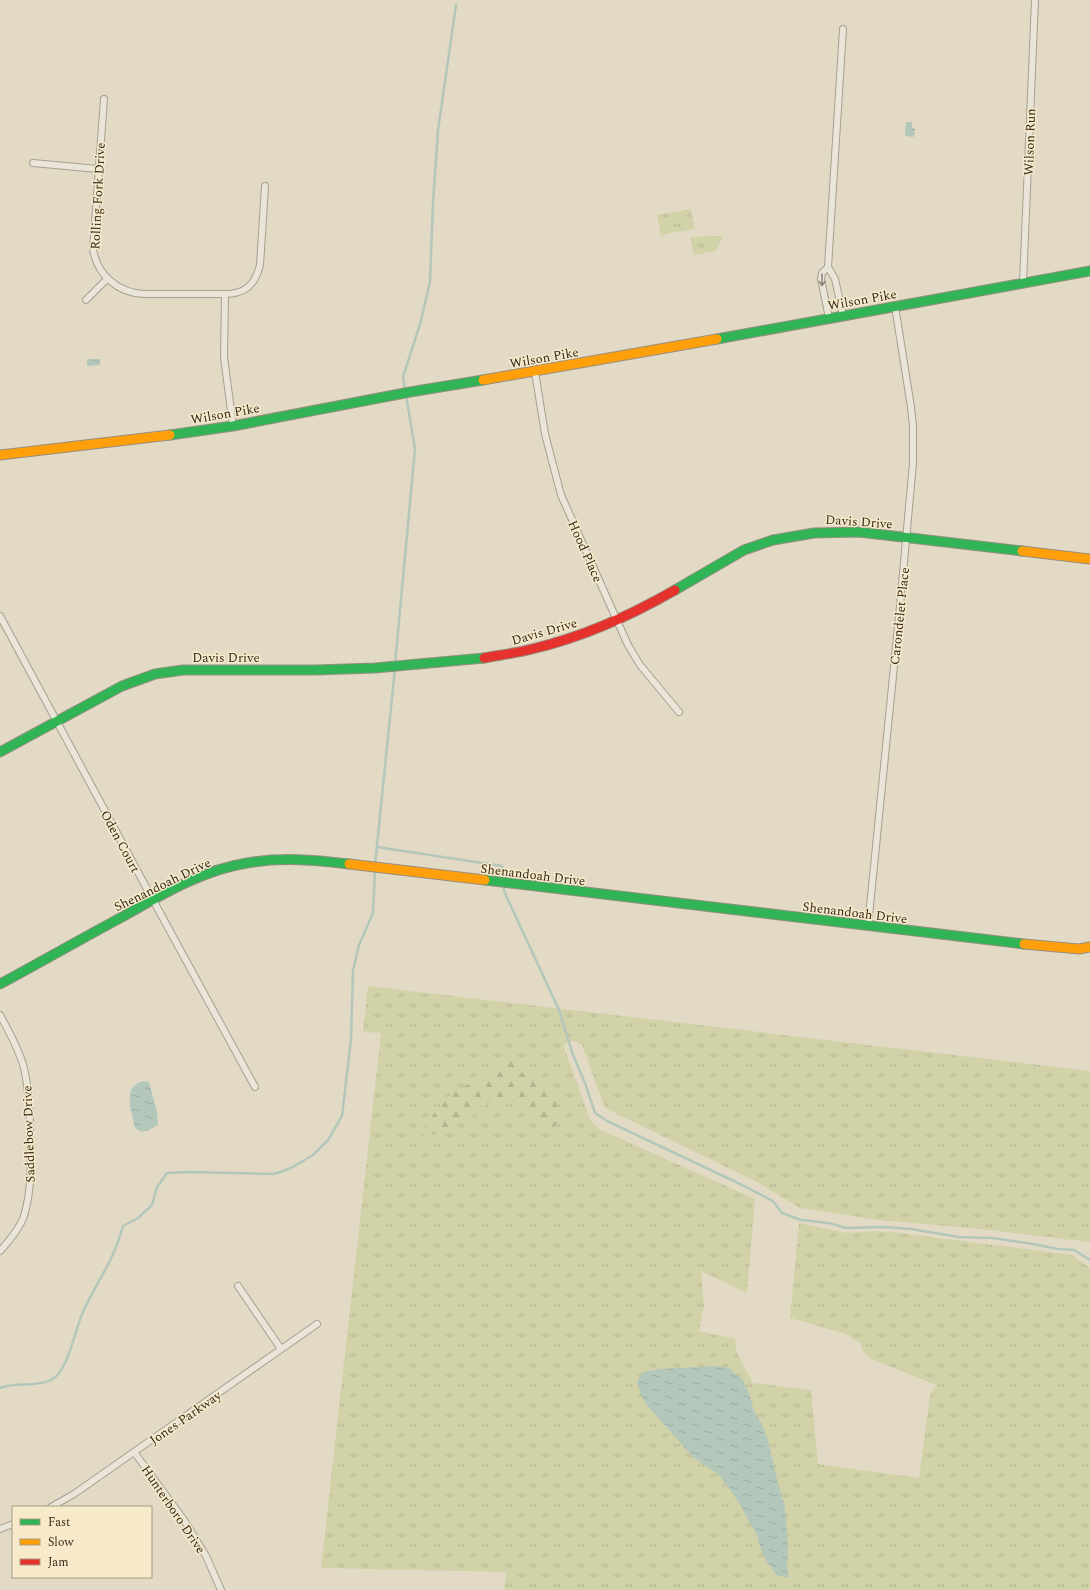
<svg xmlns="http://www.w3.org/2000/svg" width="1090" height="1590" font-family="Spectral,serif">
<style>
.grass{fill:url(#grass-tufts)}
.forest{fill:url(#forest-firs)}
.water{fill:url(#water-ripples)}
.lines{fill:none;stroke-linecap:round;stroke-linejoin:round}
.stream{stroke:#b3c7bb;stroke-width:2.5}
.street-casing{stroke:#a79f90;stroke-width:8}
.fast-casing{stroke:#978e80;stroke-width:11}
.slow-casing{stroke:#978e80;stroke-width:11}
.jam-casing{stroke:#978e80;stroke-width:11}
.street{stroke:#eae5d9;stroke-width:6}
.fast{stroke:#30b455;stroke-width:9}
.slow{stroke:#ff9f0a;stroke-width:9}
.jam{stroke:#e5322d;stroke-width:9}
.oneway{stroke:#8f867a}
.labels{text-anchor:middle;stroke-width:3;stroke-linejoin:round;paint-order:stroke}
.street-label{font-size:13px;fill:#34271a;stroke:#f6eaca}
</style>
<defs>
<pattern id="grass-tufts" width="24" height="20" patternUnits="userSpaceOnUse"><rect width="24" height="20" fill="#d2d2a8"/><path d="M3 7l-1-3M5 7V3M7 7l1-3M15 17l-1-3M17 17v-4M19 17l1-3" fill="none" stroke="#b5b490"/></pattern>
<pattern id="forest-firs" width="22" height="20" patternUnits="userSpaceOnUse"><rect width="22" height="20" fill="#d2d2a8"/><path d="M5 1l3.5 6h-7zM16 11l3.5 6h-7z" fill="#b5b490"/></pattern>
<pattern id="water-ripples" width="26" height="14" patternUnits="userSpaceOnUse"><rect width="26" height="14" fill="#b3c7bb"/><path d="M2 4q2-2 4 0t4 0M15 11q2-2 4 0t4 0" fill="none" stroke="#9baba0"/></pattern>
</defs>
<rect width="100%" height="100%" fill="#e3dac6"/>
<path class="grass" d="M691,209L695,229L661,235L657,215Z
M722,236H723L716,251L694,255L690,237Z
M368,986L1090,1071V1242L980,1229L878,1220L800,1208L757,1182L609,1110L604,1106L582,1045C576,1040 572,1040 566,1043L564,1047L590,1119L599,1129L755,1199L747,1293L701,1271L704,1306L699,1331L735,1339L737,1353L753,1383L811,1390L818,1464L919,1478L930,1395L936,1385L869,1358L862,1350L861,1344L846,1334L790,1318L799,1223L847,1233L877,1231L900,1233L1072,1255L1090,1268V1590H504L506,1572L321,1568L381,1033L363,1032Z"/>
<path class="forest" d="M508,1060L540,1077L557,1097L560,1121L547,1133L529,1111L513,1097L492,1100L474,1114L451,1127L424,1138L425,1125L447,1097Z"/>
<path class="water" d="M906,122H912V128L915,129L914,137L905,136Z
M87,359H100V365L87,366Z
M143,1081L149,1082L157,1112L158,1125L149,1130L142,1132L135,1128C133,1116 124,1094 135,1085C137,1083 141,1082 143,1081Z
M718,1366L729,1368L742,1379L749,1393L754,1411L762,1424L768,1440L778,1483L785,1507L788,1547L787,1566L789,1578L776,1575L767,1562L761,1550L756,1533L736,1498L719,1475L693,1457L646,1404L640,1392L637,1382L643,1372L659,1369Z"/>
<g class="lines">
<path class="stream" d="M395,664L415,449L403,377L420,324L430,282L433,203L438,130L456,5
M377,847L502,866L504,880
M375,865L395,668
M504,885V891L559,1010L573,1055L585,1083L595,1113L607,1121L738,1183L773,1201L782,1213L801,1220L829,1223L846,1228L885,1227L911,1229L959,1237L993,1238L1033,1244L1058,1249L1074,1250L1090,1260
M0,1388C15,1381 35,1388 51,1380C68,1372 75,1329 83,1312C97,1281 114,1261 123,1226L138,1218L152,1205L157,1187L167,1173L189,1172L274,1174L291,1168L313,1155L328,1140L342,1116L351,1039L353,971L359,945L373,913L375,869"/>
<g class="street-casing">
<path id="street" d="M104,99L93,249C97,275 118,293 144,294H225C245,294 255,285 260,265L265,186
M33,163L98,169
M828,267L843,29
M1023,283L1035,0
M225,294L224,357L233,426
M86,300L108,278
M829,318L821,279L822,273L828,267L835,279L843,315
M535,372L545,434L561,495L628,645L640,665L679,712
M0,616L153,900L255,1087
M868,926L900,606L913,463V427L911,407L895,306
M0,1015C9,1032 19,1049 24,1068C29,1090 30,1112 30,1134C31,1162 32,1189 24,1216C20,1228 9,1241 0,1251
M238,1286L281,1349
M134,1452L184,1520L206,1556L221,1590
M51,1507L74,1494L134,1452L317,1324
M0,1529L13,1524"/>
</g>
<g class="fast-casing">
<path id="fast" d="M717,339L1090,271
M170,435L233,426L410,392L483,380
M675,590L744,550L773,540L814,533L859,532L1022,551
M0,752L122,686L155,674L183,670H315L375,668L484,658
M485,880L1024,944
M0,984C41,962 81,939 122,917C161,895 202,870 247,863C281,857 315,860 349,864"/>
</g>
<g class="slow-casing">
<path id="slow" d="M483,380L717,339
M0,455L170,435
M1022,551L1090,559
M349,864L485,880
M1024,944L1079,949L1090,947"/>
</g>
<g class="jam-casing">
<path id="jam" d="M484,658C500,655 516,653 532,649C583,637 630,616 675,590"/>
</g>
<use href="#street" class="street"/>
<use href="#fast" class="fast"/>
<use href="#slow" class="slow"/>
<use href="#jam" class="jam"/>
</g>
<defs><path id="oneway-shaft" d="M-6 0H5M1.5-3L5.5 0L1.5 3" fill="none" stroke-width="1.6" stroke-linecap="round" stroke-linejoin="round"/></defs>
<use class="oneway" href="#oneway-shaft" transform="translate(822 280) rotate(90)"/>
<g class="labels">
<g class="street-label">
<text transform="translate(1029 142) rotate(-88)" y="5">Wilson Run</text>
<text transform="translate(97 196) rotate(-87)" y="5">Rolling Fork Drive</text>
<text transform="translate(862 299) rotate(-10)" y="5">Wilson Pike</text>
<text transform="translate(544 357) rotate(-10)" y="5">Wilson Pike</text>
<text transform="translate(225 413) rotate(-10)" y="5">Wilson Pike</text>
<text transform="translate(859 521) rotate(4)" y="5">Davis Drive</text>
<text transform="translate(586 551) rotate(66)" y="5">Hood Place</text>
<text transform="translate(899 616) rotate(-84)" y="5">Carondelet Place</text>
<text transform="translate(544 631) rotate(-16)" y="5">Davis Drive</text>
<text x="226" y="662">Davis Drive</text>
<text transform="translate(121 841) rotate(62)" y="5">Oden Court</text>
<text transform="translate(533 874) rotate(7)" y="5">Shenandoah Drive</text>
<text transform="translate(162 884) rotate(-26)" y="5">Shenandoah Drive</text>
<text transform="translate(855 912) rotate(7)" y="5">Shenandoah Drive</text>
<text transform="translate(28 1134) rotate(-92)" y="5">Saddlebow Drive</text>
<text transform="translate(185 1417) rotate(-35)" y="5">Jones Parkway</text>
<text transform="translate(174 1509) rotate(56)" y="5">Hunterboro Drive</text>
</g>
</g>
<rect x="12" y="1506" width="140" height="72" fill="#f6eaca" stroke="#a89c84"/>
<rect x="20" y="1519" width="20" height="6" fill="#30b455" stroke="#a89c84"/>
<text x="48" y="1526" font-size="12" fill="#34271a">Fast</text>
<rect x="20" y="1539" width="20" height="6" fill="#ff9f0a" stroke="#a89c84"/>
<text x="48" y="1546" font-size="12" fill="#34271a">Slow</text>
<rect x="20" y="1559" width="20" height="6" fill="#e5322d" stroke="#a89c84"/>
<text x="48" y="1566" font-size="12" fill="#34271a">Jam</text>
</svg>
